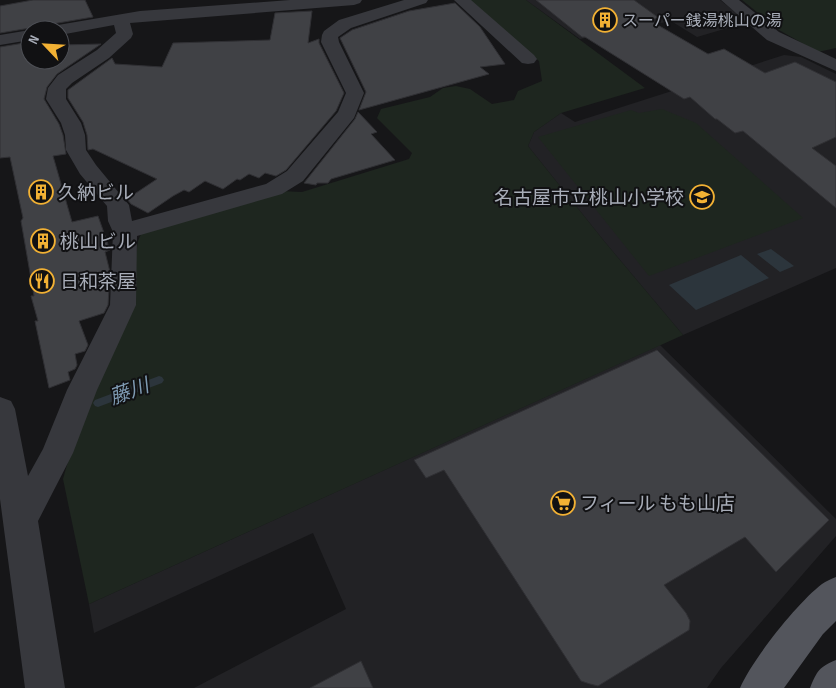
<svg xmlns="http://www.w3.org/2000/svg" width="836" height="688" font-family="'Sofia Sans Condensed','Noto Sans JP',sans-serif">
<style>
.built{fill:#222225}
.green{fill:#1e261f}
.water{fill:#2c353c}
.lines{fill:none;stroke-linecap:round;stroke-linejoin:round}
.stream{fill:#2c353c;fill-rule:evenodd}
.building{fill:#404145;stroke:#303034}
.minor{fill:#37383d;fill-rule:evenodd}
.major{fill:#53555c;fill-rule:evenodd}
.labels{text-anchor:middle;stroke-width:4;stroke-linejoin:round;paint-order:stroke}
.far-poi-label{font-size:16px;fill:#a8adb8;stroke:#111113;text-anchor:start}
.poi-label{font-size:19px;fill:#a8adb8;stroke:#111113;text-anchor:start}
.water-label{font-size:20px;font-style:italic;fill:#7f9bb3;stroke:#111113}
</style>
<rect width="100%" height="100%" fill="#161618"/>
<path class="built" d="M526,0H720L748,22L697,37L671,21L580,39Z
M784,55L801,57L836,74V268L683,335L604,241L528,146L534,132L561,113L575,122Z
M660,345L836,519V536L721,668L707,688H194L346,609L313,533L94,633L89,604Z"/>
<path class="green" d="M465,0H526L645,88L561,113L534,132L528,146L604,241L683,335L89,604L63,479L85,401L127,315L138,241L141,234L279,191L302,192L409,159L412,153L377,118L381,109L430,97L443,88L456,86L470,89L492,104L514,100L518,91L542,81L539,61Z
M742,0H836V48L818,52L779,30Z
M662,109L696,123L803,218L649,276L538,137L631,110L639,113Z"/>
<path class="water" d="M771,249L794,266L780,272L757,254Z
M741,255L769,278L696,310L669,285Z"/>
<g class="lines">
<path class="stream" d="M159,376L162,377L164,380L162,383L98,407L95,406L93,403L95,400Z"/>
</g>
<path class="building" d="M33,0H85L93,17L52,24L48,30H32L30,28L0,33V6Z
M536,0H634L659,18L649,20L708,54L724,49L765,73L795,62L836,82V137L812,148L836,166V208L743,131L735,133L717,119H715L690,97L684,99L585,37H582Z
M455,3L480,27L505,64L480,67L489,74L359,110L366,92L340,38L352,30L409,11Z
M312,11L308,43L319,39V43L344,93L336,111L286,170L276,176L265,173L259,178L249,174L240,180L237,179L223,189L205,181L189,192L184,190L173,196L148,213L131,204L127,199L157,179L93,149L88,150L87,135L83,122L68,98V90L112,58L115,64L162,67L173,43L270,40L275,13Z
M60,38L61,45L101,44L57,74L47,87L44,99L59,124L63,135L66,154L53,156L72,222L98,216L110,250L105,252L110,272L109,282L107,283L109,289L108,305L104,313L79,321L88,345L85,351L75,354L77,365L75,369L68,372L70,380L49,388L35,321H38L31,296H34L21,221L23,218L10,157L0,158V47L30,42V60H60Z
M358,112L377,132L371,134L395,160L331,179L328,183H317L316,185L304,183L355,119Z
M657,350L829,520L776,572L745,537L664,585L686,613L690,621L689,630L598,686L590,684L581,681L444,470L426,478L414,460Z
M361,661L373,688H310Z"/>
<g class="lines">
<path class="minor" d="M290,0H362L360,3L354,5L130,23L133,34L131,38L109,58L72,83L66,89V99L81,123L85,135L86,150L96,165L129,205L132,221L266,184L287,171L338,112L346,93L321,42L322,35L324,31L339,20L404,0H428L426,3L351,28L338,37L339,42L364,93L354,118L303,181L282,194L137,236L136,305L97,390L73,453L38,521L65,688H25L0,499V397L11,401L15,409L28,476L43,449L67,390L110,305L113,232L108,221L107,206L80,174L66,150L65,135L61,123L46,99L48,88L58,75L97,50L116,33L114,25L60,35V30H50L52,26L58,25L140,11Z
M454,0H471L534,55L537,59L534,63L528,64L522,63Z
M721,0H739L779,32L836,59V71L767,40Z
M30,30V40L0,45V35Z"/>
<path class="major" d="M836,577V621L823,634L784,688H740C752,660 797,603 822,584C826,581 831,579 836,577Z
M836,660V688H810C817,671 819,667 836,660Z"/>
</g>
<defs>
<g id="building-ring" transform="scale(1.25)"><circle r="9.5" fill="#111113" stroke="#f2b134" stroke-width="1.5"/><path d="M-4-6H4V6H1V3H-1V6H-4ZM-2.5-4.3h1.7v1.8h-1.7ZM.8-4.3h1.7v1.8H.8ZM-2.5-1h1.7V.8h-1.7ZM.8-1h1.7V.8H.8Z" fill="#f2b134"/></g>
<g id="school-ring" transform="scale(1.25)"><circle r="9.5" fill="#111113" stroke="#f2b134" stroke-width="1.5"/><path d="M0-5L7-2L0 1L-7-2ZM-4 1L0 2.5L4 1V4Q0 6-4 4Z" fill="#f2b134"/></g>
<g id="restaurant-ring" transform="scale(1.25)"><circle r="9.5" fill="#111113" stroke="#f2b134" stroke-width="1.5"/><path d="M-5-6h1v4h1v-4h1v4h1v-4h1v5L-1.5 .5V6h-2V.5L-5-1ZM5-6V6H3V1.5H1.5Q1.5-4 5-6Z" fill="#f2b134"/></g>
<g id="supermarket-ring" transform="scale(1.25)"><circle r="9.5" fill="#111113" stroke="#f2b134" stroke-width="1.5"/><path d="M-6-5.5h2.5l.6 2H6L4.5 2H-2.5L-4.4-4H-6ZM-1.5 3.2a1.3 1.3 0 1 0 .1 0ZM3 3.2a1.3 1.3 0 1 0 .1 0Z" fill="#f2b134"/></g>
</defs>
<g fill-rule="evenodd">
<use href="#building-ring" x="605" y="20"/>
<use href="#building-ring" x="41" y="192"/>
<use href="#school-ring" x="702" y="197"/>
<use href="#building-ring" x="43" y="241"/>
<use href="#restaurant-ring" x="42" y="281"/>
<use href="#supermarket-ring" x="563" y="503"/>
</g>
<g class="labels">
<g class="far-poi-label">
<text x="622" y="26">スーパー銭湯桃山の湯</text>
</g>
<g class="poi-label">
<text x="58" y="199">久納ビル</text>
<text x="684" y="204" text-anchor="end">名古屋市立桃山小学校</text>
<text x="60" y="248">桃山ビル</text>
<text x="60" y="288">日和茶屋</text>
<text x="580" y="510">フィール もも山店</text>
</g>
<g class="water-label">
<text transform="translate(129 391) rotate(-20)" y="7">藤川</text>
</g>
</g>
<g transform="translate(45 45) rotate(295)"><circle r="24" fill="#111113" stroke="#4d4f55"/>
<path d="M0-4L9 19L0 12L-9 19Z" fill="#f2b134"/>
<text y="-8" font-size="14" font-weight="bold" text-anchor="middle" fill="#a8adb8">N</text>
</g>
</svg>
